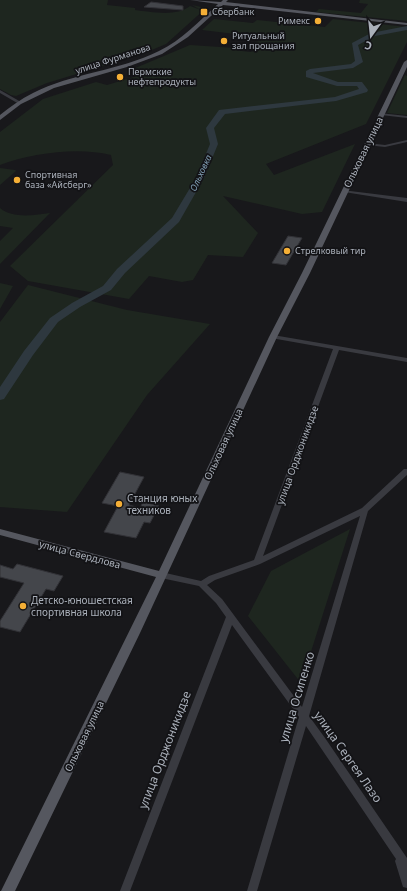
<svg xmlns="http://www.w3.org/2000/svg" width="407" height="891" font-family="'Noto Sans',sans-serif">
<style>
.green{fill:#1e261f}
.lines{fill:none;stroke-linecap:round;stroke-linejoin:round}
.river{fill:#2e383f;fill-rule:evenodd}
.building{fill:#44464b;stroke:#323237}
.minor{fill:#393a40;fill-rule:evenodd}
.major{fill:#55575f;fill-rule:evenodd}
.poi-dot{fill:#f5af36;stroke:#131316;stroke-width:1.5}
.labels{text-anchor:middle;stroke-width:3.5;stroke-linejoin:round;paint-order:stroke}
.far-poi-label{font-size:9px;fill:#aab0ba;stroke:#131316;text-anchor:start}
.far-street-label{font-size:9px;fill:#aab0ba;stroke:#131316}
.far-water-label{font-size:9px;font-style:italic;fill:#819fb5;stroke:#131316}
.street-label{font-size:10px;fill:#aab0ba;stroke:#131316}
.poi-label{font-size:10px;fill:#aab0ba;stroke:#131316;text-anchor:start}
.near-street-label{font-size:12px;fill:#aab0ba;stroke:#131316}
</style>
<rect width="100%" height="100%" fill="#18181b"/>
<path class="green" d="M0,0H108L107,5L135,8V10C151,12 177,17 190,6L201,10L192,5L206,8L166,44L142,54L47,83L16,96L11,95L0,89Z
M360,0H407V21L316,12L319,9L361,13L368,4L359,3Z
M214,19L253,23L257,20L325,27L333,19L407,27V42L366,124L266,164L274,175L355,144L322,212L302,214L223,196L258,233L243,257L208,255L193,280L182,282L149,276L129,299L28,281L10,266L113,165L111,155C78,147 32,153 0,165V132L43,99L96,82L107,85L144,74L133,69L190,45L235,48L234,50L250,52L259,50L252,46L255,42L261,41V37L202,30Z
M405,75L407,76V115L387,113Z
M0,168L15,170L16,171L0,185Z
M0,208C12,219 36,215 50,213L0,264V241L13,228L0,226Z
M0,283L13,286L0,309Z
M28,285L127,310L210,324L147,395L67,512L0,507V322Z
M350,529L301,683L248,616L271,571Z"/>
<g class="lines">
<path class="river" d="M407,26V30L375,36L358,45L363,62L353,68L313,73L338,82H362L368,90L367,92L336,101L225,114L214,128L218,144L204,178L179,222L125,273L111,290L80,307L58,322L33,355L4,399L0,400V387L24,351L50,318L72,303L103,286L117,269L172,218L196,178L210,144L206,128L219,110L335,97L359,89L357,86H337L306,77V71L310,69L351,64L355,61L352,43L371,33Z"/>
</g>
<path class="building" d="M151,2L183,6V10L144,7Z
M288,236L302,238L286,265L272,263Z
M120,472L144,477L129,505L140,508L143,502L159,506L150,523L144,522L136,538L104,532L118,506L102,503Z
M17,564L63,576L54,591L46,589L20,632L0,627V621L24,583L0,577V565L13,569Z"/>
<g class="lines">
<path class="minor" d="M0,90L21,102L22,103L19,104L0,93Z
M379,113L407,116V118L381,115H379Z
M407,140V142L385,147L367,145L365,144L367,143L385,145Z
M342,190L407,198V202L344,192H342Z
M273,335L407,358V362L339,350L263,556L362,508L404,469H407V475L368,511L309,716L325,738L407,858V888L403,887L395,861L396,859L306,726L257,891H247L299,717L232,625L130,891H120L226,617L216,603L199,586L161,578L158,577L157,575L158,573L161,572L201,581L209,576L254,560L333,349L271,338L270,337ZM360,516L302,707L222,599L207,585L215,580L260,564Z"/>
<path class="major" d="M190,0L221,2L223,0H228L226,2L407,23V25L223,5L188,37L162,54L127,67L54,88L21,104L0,120V115C10,107 21,99 33,93C72,73 119,71 159,51C182,40 199,21 218,4Z
M407,60V67L310,273L277,337L140,633L15,891H1L156,577L0,535V529L159,571L269,337L302,273L404,62Z"/>
</g>
<g class="poi-dot">
<rect x="200" y="8" width="8" height="8" rx="2"/>
<circle cx="318" cy="21" r="4"/>
<circle cx="224" cy="41" r="4"/>
<circle cx="120" cy="77" r="4"/>
<circle cx="17" cy="180" r="4"/>
<circle cx="287" cy="251" r="4"/>
<circle cx="119" cy="504" r="4"/>
<circle cx="23" cy="606" r="4"/>
</g>
<g class="labels">
<g class="far-poi-label">
<text x="212" y="15">Сбербанк</text>
<text x="310" y="24" text-anchor="end">Римекс</text>
<text x="232" y="39">Ритуальный<tspan x="232" dy="10">зал прощания</tspan></text>
<text x="128" y="75">Пермские<tspan x="128" dy="10">нефтепродукты</tspan></text>
<text x="25" y="178">Спортивная<tspan x="25" dy="10">база «Айсберг»</tspan></text>
<text x="295" y="254">Стрелковый тир</text>
</g>
<g class="far-street-label">
<text transform="translate(113 59) rotate(-18)" y="3">улица Фурманова</text>
</g>
<g class="far-water-label">
<text transform="translate(201 173) rotate(-65)" y="3">Ольховка</text>
</g>
<g class="street-label">
<text transform="translate(363 152) rotate(-64)" y="4">Ольховая улица</text>
<text transform="translate(223 444) rotate(-65)" y="4">Ольховая улица</text>
<text transform="translate(297 455) rotate(-70)" y="4">улица Орджоникидзе</text>
<text transform="translate(80 554) rotate(15)" y="4">улица Свердлова</text>
<text transform="translate(84 736) rotate(-64)" y="4">Ольховая улица</text>
</g>
<g class="poi-label">
<text x="127" y="502">Станция юных<tspan x="127" dy="12">техников</tspan></text>
<text x="31" y="604">Детско-юношестская<tspan x="31" dy="12">спортивная школа</tspan></text>
</g>
<g class="near-street-label">
<text transform="translate(297 697) rotate(-73)" y="4">улица Осипенко</text>
<text transform="translate(165 750) rotate(-69)" y="4">улица Орджоникидзе</text>
<text transform="translate(348 757) rotate(55)" y="4">улица Сергея Лазо</text>
</g>
</g>
<g transform="translate(371 36) rotate(195)" stroke="#131316" stroke-width="3" paint-order="stroke">
<path d="M0-3L7 15L0 10L-7 15Z" fill="#aab0ba"/>
<text y="-6" font-size="11" font-weight="bold" text-anchor="middle" fill="#aab0ba">С</text>
</g>
</svg>
